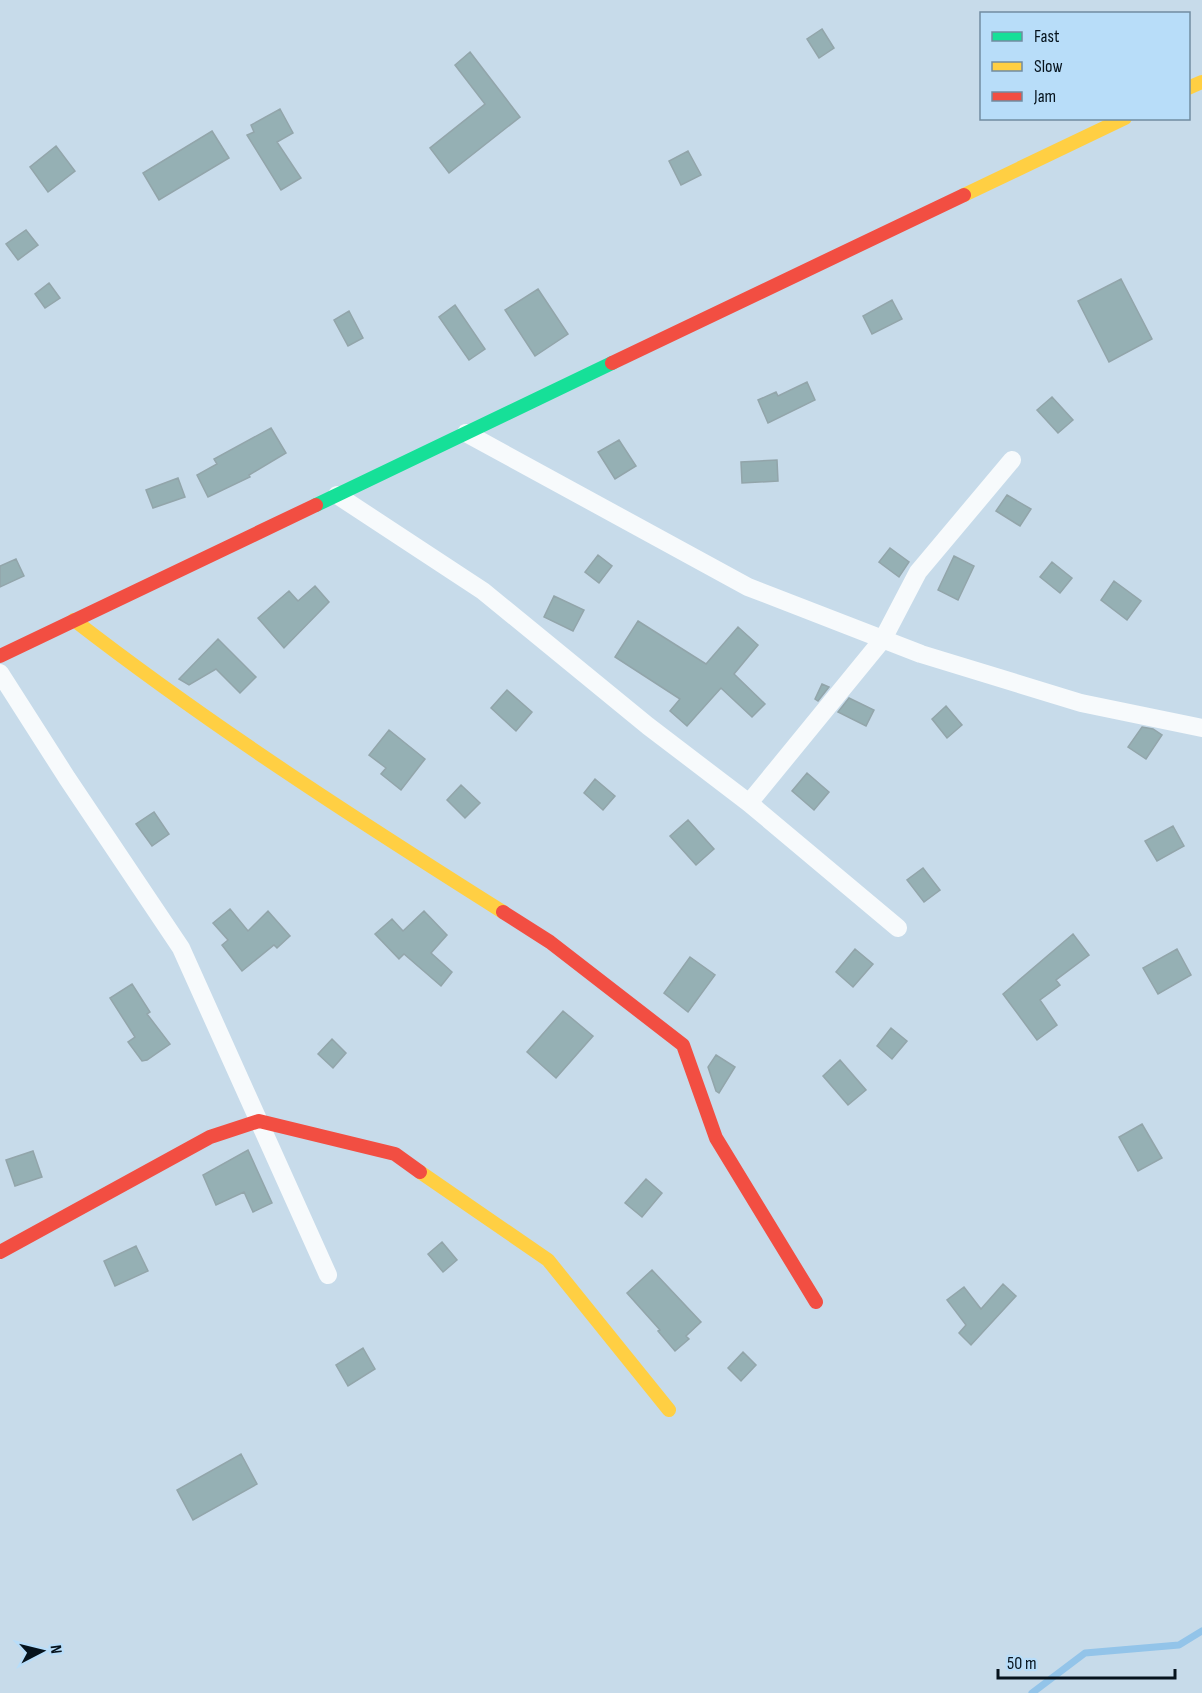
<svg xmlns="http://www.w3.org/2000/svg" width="1202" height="1693" font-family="'Sofia Sans Condensed',sans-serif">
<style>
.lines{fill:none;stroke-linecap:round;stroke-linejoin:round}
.stream{stroke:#93c4e9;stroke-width:7}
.building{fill:#95b0b4;stroke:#92a5aa;stroke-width:1.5}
.street{stroke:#f7fafc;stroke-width:18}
.fast{stroke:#16e098;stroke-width:14}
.slow{stroke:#ffcf43;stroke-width:14}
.jam{stroke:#f24e42;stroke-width:14}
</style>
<rect width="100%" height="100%" fill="#c7dbea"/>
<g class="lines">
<path class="stream" d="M1032,1693L1085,1653L1179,1645L1202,1631"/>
</g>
<path class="building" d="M822,29L834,48L819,58L807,39Z
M470,52L520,117L449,173L430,148L485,104L455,65Z
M280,109L293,133L277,142L301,178L281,190L247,135L254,132L251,125Z
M212,131L229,158L159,200L143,173Z
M56,146L75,171L48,192L30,167Z
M688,151L701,175L681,185L669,161Z
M26,230L38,245L18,260L6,244Z
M1121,279L1152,339L1109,362L1078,301Z
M49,283L60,298L45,308L35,294Z
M538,289L568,334L535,356L505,310Z
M892,300L902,319L872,334L863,316Z
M455,305L485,349L469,360L439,317Z
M349,311L363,338L348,346L334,320Z
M807,382L815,400L768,423L758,400L776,392L778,396Z
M1052,397L1073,420L1058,433L1037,410Z
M271,428L286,453L249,475L250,477L208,497L197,475L217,464L214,459Z
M619,440L636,466L615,479L598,452Z
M777,460L778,481L742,483L741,462Z
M178,478L185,497L153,508L146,490Z
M1007,495L1031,509L1020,526L996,511Z
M890,548L909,562L899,577L879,562Z
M598,555L612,566L599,583L585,572Z
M954,556L974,566L958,600L938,590Z
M16,559L24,576L0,587V566Z
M1052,562L1072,578L1060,593L1040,577Z
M1114,581L1141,601L1127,620L1101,600Z
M315,586L329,602L284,648L258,618L289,591L298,601Z
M554,596L584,610L573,631L544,617Z
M638,621L706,664L738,627L758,645L734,674L765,704L752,717L721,688L687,726L670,711L680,699L615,657Z
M218,639L256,677L240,693L216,669L189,685L179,679Z
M822,684L829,687L818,701L815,699Z
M507,690L532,712L516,731L491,708Z
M849,698L874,710L866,726L838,712Z
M946,706L962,725L947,738L932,719Z
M1142,727L1153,729L1162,735L1146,759L1128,747Z
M389,730L425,759L401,790L381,774L386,768L369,755Z
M807,773L829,792L814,810L792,791Z
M595,779L615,796L603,810L584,793Z
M461,785L480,803L465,818L447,800Z
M154,812L169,834L152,846L136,824Z
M688,820L714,849L696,865L670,836Z
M1173,826L1184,846L1157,861L1145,841Z
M923,868L940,890L924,902L907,880Z
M230,909L248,931L268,911L290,936L277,948L274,945L242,971L222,945L228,940L213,923Z
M424,911L447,935L431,953L452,972L441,986L404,954L399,959L375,934L392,919L403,931Z
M1073,934L1089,955L1056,980L1060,985L1040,1000L1057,1025L1037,1040L1003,994Z
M855,949L873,964L853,987L836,972Z
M1177,949L1191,975L1158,994L1143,968Z
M690,957L715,975L688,1012L664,993Z
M132,984L150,1012L147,1014L170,1044L147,1060L142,1061L128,1042L135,1037L110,998Z
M563,1011L593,1036L556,1078L527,1052Z
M891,1028L907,1041L892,1059L877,1046Z
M332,1039L346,1053L333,1068L318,1054Z
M716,1055L735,1067L719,1093L716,1091L708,1067Z
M840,1060L866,1090L848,1105L823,1076Z
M1142,1124L1162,1158L1138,1171L1119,1137Z
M248,1150L272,1203L253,1212L244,1192L216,1205L203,1175Z
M33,1151L42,1177L15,1186L6,1160Z
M646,1179L662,1193L642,1217L625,1203Z
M442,1242L457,1260L443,1272L428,1254Z
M136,1246L148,1271L115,1286L104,1261Z
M652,1270L701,1322L686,1336L689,1339L675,1351L658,1331L660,1330L627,1293Z
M1003,1284L1016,1296L971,1345L959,1333L966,1325L947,1300L964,1287L981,1309Z
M363,1348L375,1369L348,1386L336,1365Z
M743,1352L756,1365L741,1381L728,1368Z
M241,1454L257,1484L193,1520L177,1490Z"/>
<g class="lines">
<path class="street" d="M466,433L748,587L921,654L1081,703L1202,728
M337,495L483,591L648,726L749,803L898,928
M0,673L67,778L181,948L328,1275
M749,803L883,639L918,572L1012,460"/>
<path class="fast" d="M316,505L612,363"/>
<path class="slow" d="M1188,88L1202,82
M964,195L1125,118
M74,620C211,726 357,820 503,912
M420,1172L548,1260L669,1410"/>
<path class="jam" d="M612,363L964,195
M0,656L316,505
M503,912L550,942L683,1045L716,1138L816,1302
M0,1252L210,1137L259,1121L395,1154L420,1172"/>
</g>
<rect x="980" y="12" width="210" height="108" fill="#b8ddf9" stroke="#718ca1" stroke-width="1.5"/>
<rect x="992" y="32" width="30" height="9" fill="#16e098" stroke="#718ca1" stroke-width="1.5"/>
<text x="1034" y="42" font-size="18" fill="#06131d">Fast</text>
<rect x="992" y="62" width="30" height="9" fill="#ffcf43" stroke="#718ca1" stroke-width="1.5"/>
<text x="1034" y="72" font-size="18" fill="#06131d">Slow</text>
<rect x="992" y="92" width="30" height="9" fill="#f24e42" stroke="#718ca1" stroke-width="1.5"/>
<text x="1034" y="102" font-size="18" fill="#06131d">Jam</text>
<g transform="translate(42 1651) rotate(83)" stroke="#b8ddf9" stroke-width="4.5" paint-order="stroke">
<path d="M0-4.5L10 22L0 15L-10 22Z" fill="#06131d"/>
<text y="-9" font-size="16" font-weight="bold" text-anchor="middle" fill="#06131d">N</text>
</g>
<path d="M998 1669v9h177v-9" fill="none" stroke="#06131d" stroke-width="3"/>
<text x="1007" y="1669" font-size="18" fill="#06131d" stroke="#b8ddf9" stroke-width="4.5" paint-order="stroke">50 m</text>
</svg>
